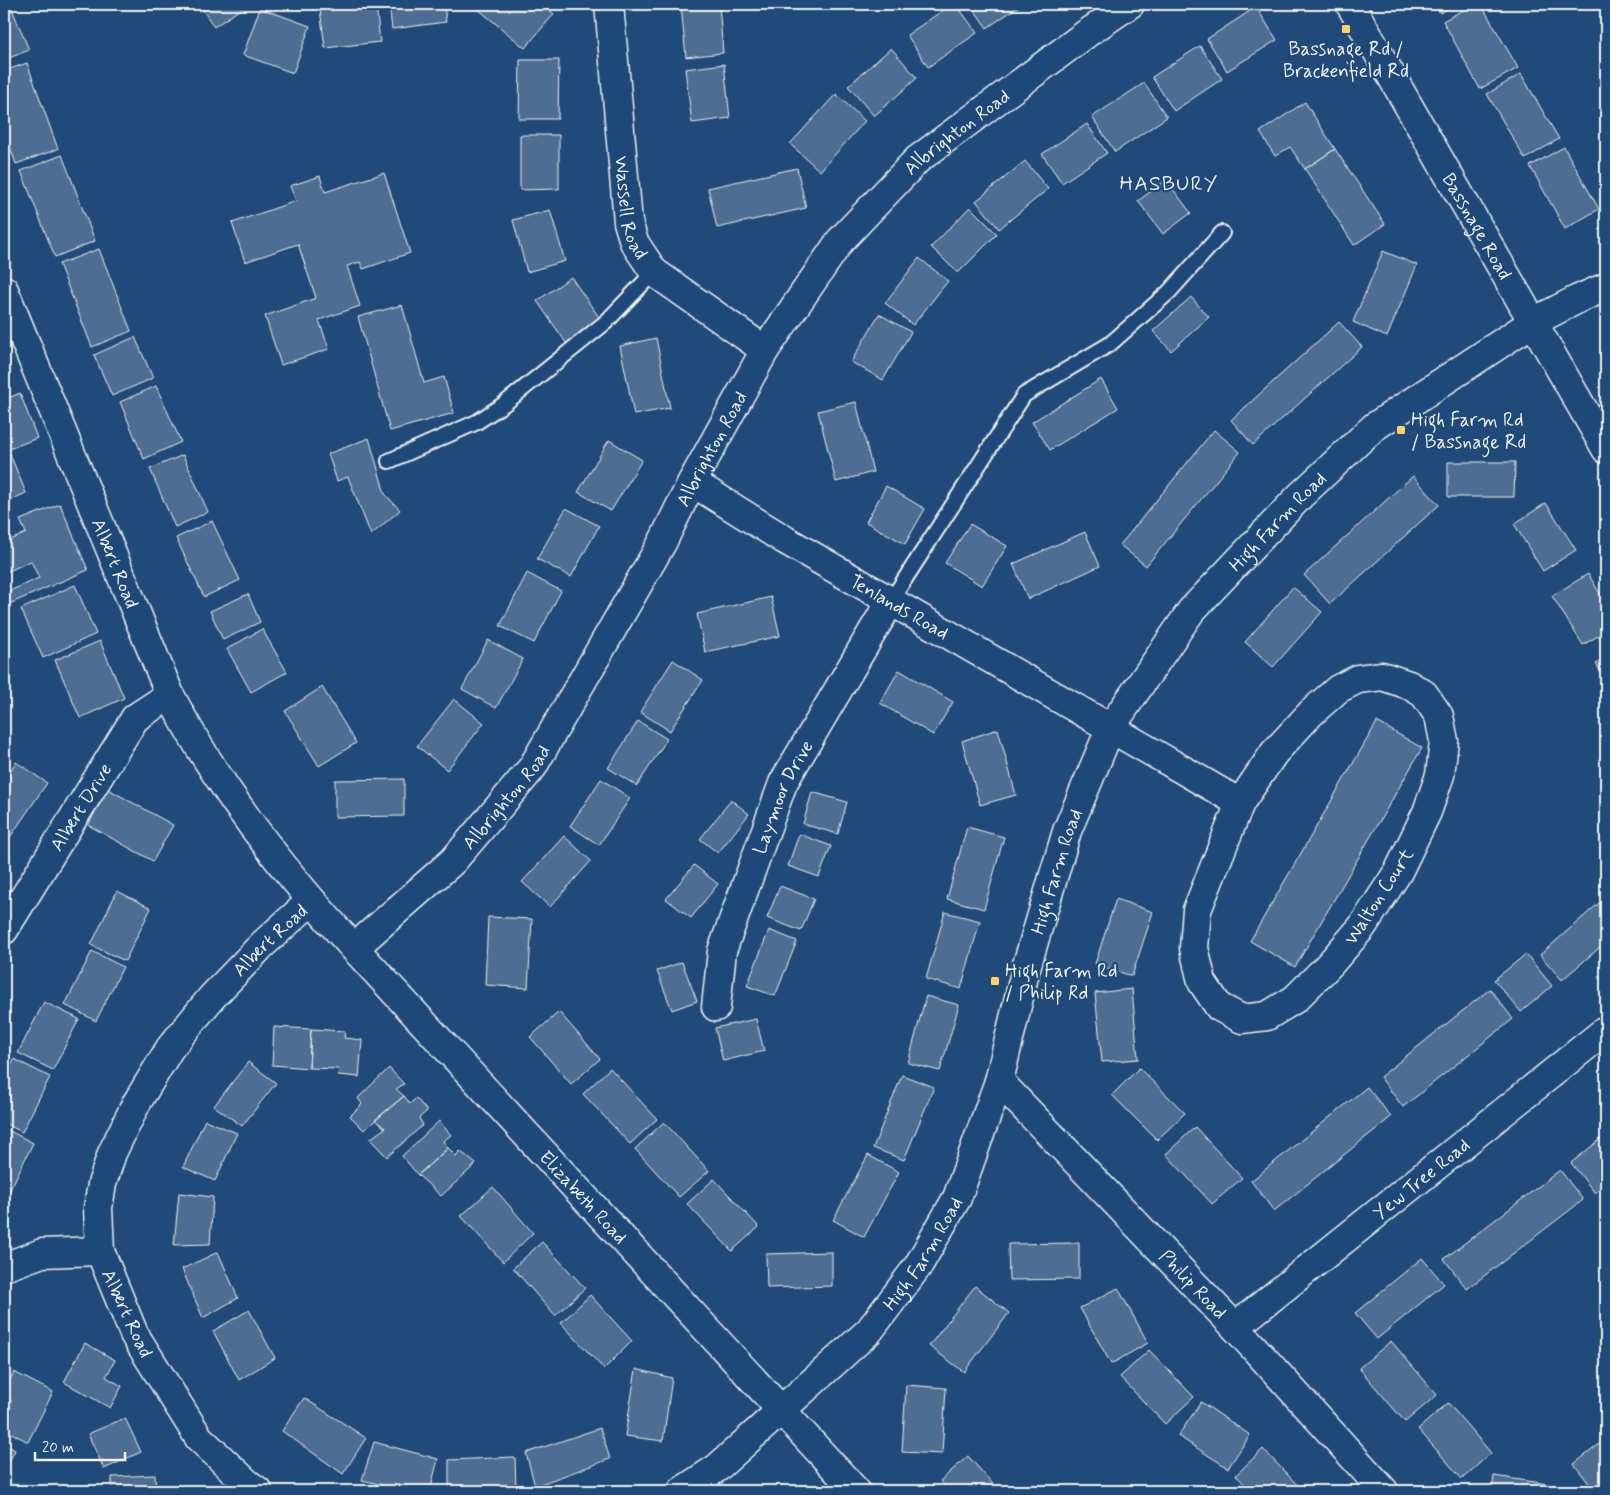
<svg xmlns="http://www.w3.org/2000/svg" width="1610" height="1495" font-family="Mynerve,sans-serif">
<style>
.building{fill:#4d6e92;stroke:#f4f1e8}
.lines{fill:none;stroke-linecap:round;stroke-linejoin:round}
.lane-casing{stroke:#f4f1e8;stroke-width:18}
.street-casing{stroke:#f4f1e8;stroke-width:31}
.secondary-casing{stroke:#f4f1e8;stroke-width:31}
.lane{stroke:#1f4a7a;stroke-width:14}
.street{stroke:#1f4a7a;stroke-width:28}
.secondary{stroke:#1f4a7a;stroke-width:28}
.poi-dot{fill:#ffd166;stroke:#1f4a7a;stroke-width:2}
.labels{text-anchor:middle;stroke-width:4.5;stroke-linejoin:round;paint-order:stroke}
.poi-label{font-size:19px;fill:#f4f1e8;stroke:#1f4a7a;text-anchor:start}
.street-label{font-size:19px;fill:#f4f1e8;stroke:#1f4a7a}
.quarter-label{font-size:21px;letter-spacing:1px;fill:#f4f1e8;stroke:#1f4a7a}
</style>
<rect width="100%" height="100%" fill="#1f4a7a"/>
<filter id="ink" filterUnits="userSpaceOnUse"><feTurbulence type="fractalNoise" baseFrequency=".02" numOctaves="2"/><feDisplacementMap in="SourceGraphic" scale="10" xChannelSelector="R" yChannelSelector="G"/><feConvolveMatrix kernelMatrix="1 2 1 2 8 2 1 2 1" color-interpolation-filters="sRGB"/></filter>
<g filter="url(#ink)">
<path class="building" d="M4,4H10L29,50L4,60Z
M199,4H248L214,27Z
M366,4H376L380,42L325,48L320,9Z
M389,4H444L446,22L392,29Z
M472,4H541L554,14L525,48Z
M705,4H719L723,53L686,57L681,6Z
M952,4H956L977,33L928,67L907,35Z
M970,4H1022L987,28Z
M1435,4H1456L1440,13Z
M1474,4H1481L1518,68L1480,89L1443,21Z
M1256,7L1277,40L1227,71L1207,39Z
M260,8L310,26L293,73L243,55Z
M1200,46L1222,79L1174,111L1152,77Z
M891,48L917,78L874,116L848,86Z
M520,60H559L558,119H519Z
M27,63L58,149L16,164L4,130V71Z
M724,64L730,118L692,123L685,69Z
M1521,74L1559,139L1525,159L1487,94Z
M1144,83L1167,117L1115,152L1092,117Z
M836,94L865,121L820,171L790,144Z
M1305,102L1335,149L1305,169L1290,147L1275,156L1260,132Z
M1087,124L1107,153L1062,183L1042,154Z
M520,135H559V189L520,190Z
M1564,147L1599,209L1565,229L1530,166Z
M1335,149L1385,224L1354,245L1305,169Z
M62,155L95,241L55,257L21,171Z
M1025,161L1048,189L999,229L976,201Z
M797,168L806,208L717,228L708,188Z
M384,173L410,253L363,269L360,262L347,266L360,306L319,320L329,349L281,365L265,316L316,298L298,244L245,262L232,223L296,201L290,186L320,176L325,192Z
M1166,180L1191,213L1163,234L1138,201Z
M970,207L997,234L958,273L931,247Z
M550,210L565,261L527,272L513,220Z
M99,249L131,331L92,347L59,264Z
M1383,251L1417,265L1387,337L1353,322Z
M919,258L948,281L913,325L885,303Z
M571,277L603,323L569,347L537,301Z
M1191,297L1209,317L1171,351L1153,331Z
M402,305L424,383L444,377L454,413L390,431L358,317Z
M879,314L911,332L883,380L851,362Z
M1339,322L1362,347L1253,445L1231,420Z
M135,337L153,378L112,396L94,355Z
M656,338L670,408L634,415L620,346Z
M1101,379L1118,408L1050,450L1032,422Z
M156,386L181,442L144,459L120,402Z
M20,393L37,438L4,451V400Z
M856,402L873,472L836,482L818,411Z
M1214,430L1240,452L1146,566L1120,545Z
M369,438L385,494L400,510L371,535L348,477L337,481L328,454Z
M609,440L642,460L611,511L578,492Z
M10,454L26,493L4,503V456Z
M183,455L208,512L175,527L150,469Z
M1448,462H1515L1514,497H1448Z
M1413,476L1439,505L1330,604L1304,575Z
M886,486L925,509L905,544L866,522Z
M1546,503L1576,550L1543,571L1514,524Z
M60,504L88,570L9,604L5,593L39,578L31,561L4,573V543L26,533L20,520Z
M566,508L599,526L571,577L537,559Z
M212,521L240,580L204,597L176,538Z
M970,524L1007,546L982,586L945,563Z
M1085,532L1100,566L1028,599L1013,564Z
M527,573L561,591L534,643L500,626Z
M1588,574L1606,603V631L1583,645L1552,596Z
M75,585L96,634L43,658L21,609Z
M1293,587L1322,612L1273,667L1245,642Z
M248,594L260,622L223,640L210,611Z
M771,597L780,636L705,652L697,614Z
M262,629L287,672L251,692L227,649Z
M488,640L523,659L496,708L462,689Z
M100,641L124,698L80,718L55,660Z
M1606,658V680L1596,664Z
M673,660L703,680L670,731L640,712Z
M899,670L953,702L933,735L880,703Z
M322,687L356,743L319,766L285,711Z
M454,699L484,723L447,770L417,746Z
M638,721L667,739L637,786L608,768Z
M1377,722L1422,748L1295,967L1250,941Z
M998,729L1016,795L980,805L962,741Z
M16,762L47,783L4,846V780Z
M404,779V816L335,817V780Z
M601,779L630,798L599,845L570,826Z
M108,789L173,825L153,861L88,825Z
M812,792L847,802L838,834L803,824Z
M731,800L749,814L718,853L700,839Z
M967,827L1004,837L984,909L947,899Z
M799,834L831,846L819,877L788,866Z
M564,836L591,861L550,907L522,882Z
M694,865L718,884L691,918L666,899Z
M780,886L814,899L801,931L767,918Z
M117,891L151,908L125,961L91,945Z
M1606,897V942L1562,980L1540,955Z
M1116,899L1153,912L1132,976L1095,964Z
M945,912L980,921L961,989L926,979Z
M488,917L532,919L528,988L485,985Z
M769,930L797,941L775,996L747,986Z
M92,951L123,967L96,1021L65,1005Z
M1526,954L1552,986L1521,1012L1494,980Z
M682,962L697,1001L672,1010L657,971Z
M1132,989L1138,1059L1102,1062L1095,993Z
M1490,989L1513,1019L1403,1107L1380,1077Z
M926,996L959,1005L940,1071L908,1063Z
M44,1002L79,1019L53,1070L18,1053Z
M559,1012L600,1059L571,1084L530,1037Z
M756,1019L764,1051L723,1061L715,1028Z
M274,1027L311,1029L309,1068L272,1065Z
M311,1029L345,1031L344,1038L362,1040L359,1077L338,1075L339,1069L309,1068Z
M14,1059L50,1077L22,1132L4,1123V1080Z
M248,1062L276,1083L242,1126L214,1106Z
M389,1068L404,1084L396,1089L404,1096L364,1130L350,1116L362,1104L358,1098Z
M610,1068L657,1119L630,1144L583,1094Z
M1139,1068L1185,1113L1157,1140L1112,1095Z
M902,1075L934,1087L904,1160L873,1148Z
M1367,1087L1391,1117L1274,1211L1251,1181Z
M404,1096L410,1104L416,1098L427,1111L419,1118L423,1125L387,1157L370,1139L385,1128L375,1120Z
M205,1120L237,1133L215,1181L183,1167Z
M439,1121L451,1135L443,1141L448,1148L418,1175L402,1156Z
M664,1122L709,1171L679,1197L635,1149Z
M1195,1127L1242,1178L1212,1204L1166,1154Z
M4,1128L33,1143L7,1196L4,1195Z
M1606,1135V1184L1595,1193L1571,1163Z
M448,1148L456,1156L460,1151L476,1164L441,1196L418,1175Z
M868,1155L899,1172L864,1237L833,1220Z
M1560,1170L1583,1200L1467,1289L1444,1259Z
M714,1179L759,1227L732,1251L687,1204Z
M493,1187L533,1233L503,1262L461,1216Z
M179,1193L213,1197L210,1244L174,1245Z
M542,1242L585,1288L555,1316L513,1268Z
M1079,1243V1279L1009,1280L1008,1244Z
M218,1252L238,1298L203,1318L182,1269Z
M832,1252V1286L767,1288L766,1254Z
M1422,1258L1444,1284L1377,1339L1355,1313Z
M975,1286L1009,1313L964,1372L929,1346Z
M1118,1288L1148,1343L1111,1364L1080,1308Z
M590,1295L632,1341L604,1369L561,1323Z
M249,1310L275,1358L239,1380L213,1331Z
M1391,1341L1437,1395L1405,1422L1359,1368Z
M85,1343L115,1360L106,1377L122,1386L110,1408L64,1382Z
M1149,1350L1194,1397L1165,1424L1120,1377Z
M636,1369L672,1378L663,1441L625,1436Z
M14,1372L53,1392L28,1442L4,1429V1414L11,1400L4,1396V1392Z
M906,1385L946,1388L942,1454L902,1452Z
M304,1398L366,1438L343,1474L282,1431Z
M1201,1402L1250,1435L1228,1468L1178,1436Z
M1448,1403L1491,1453L1462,1479L1418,1429Z
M125,1418L141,1452L104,1469L88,1434Z
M600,1428L610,1459L535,1486L526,1453Z
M1606,1439V1481L1594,1490L1574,1464Z
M374,1442L438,1459L430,1491H408L362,1480Z
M4,1444L15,1450L4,1471Z
M1263,1449L1303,1491H1251L1236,1475Z
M968,1456L999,1491H949L940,1481Z
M515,1457L516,1491H449V1460Z
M155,1475L156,1491H112V1477Z
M1494,1476L1562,1486L1561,1491H1492Z"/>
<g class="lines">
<g class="lane-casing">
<path id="lane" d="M389,461L477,422L504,404L606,322L654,272
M890,602L1024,395L1110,344L1169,292L1222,233"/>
</g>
<g class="street-casing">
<g id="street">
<path id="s1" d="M609,4L628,222L634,242L654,272L765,350"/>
<path id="s2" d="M692,482L785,540L1240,803L1274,753L1311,713L1338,689L1358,679L1382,676L1409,685L1424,694L1439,716L1444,741L1440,775L1427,812L1398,872L1362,927L1330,964L1295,999L1267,1016L1242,1019L1219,1007L1202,982L1194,948L1197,910L1240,803"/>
<path id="s3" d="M4,930L135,718L170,695"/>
<path id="s4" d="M354,948L453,861L532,768L662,543L692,482L765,350L840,241L917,160L1086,34L1130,4"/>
<path id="s5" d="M716,1007L722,951L783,783L890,602"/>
<path id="s6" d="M999,1081L1235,1327L1384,1491"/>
<path d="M4,1267L42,1253L100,1251"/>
<path id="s7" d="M1235,1327L1606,1030"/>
<path id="s8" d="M258,1491L247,1483L199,1438L134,1334L100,1251L98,1208L102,1184L112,1153L136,1104L170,1048L212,997L263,944L311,901"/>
<path id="s9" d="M682,1491L717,1468L869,1331L918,1266L957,1198L999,1081L1026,968L1067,831L1111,727L1191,611L1300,496L1374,427L1533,322L1578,299L1606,287"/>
</g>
</g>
<g class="secondary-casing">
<g id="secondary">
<path id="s10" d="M1350,4L1606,449"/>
<path id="s11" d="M4,290L170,695C218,788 283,871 354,948L856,1491"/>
</g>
</g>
<use href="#lane" class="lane"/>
<use href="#street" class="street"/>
<use href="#secondary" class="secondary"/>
</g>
</g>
<g class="poi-dot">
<rect x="1341" y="24" width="10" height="10" rx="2.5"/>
<rect x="1396" y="425" width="10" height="10" rx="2.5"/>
<rect x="990" y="976" width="10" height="10" rx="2.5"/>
</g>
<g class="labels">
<g class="poi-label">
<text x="1346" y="55" text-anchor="middle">Bassnage Rd /<tspan x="1346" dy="22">Brackenfield Rd</tspan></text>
<text x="1411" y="426">High Farm Rd<tspan x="1411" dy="22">/ Bassnage Rd</tspan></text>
<text x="1005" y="977">High Farm Rd<tspan x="1005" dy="22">/ Philip Rd</tspan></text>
</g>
<g class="street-label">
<text dy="7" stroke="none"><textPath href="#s4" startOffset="1025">Albrighton Road</textPath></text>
<text dy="7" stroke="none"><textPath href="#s1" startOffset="205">Wassell Road</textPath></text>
<text dy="7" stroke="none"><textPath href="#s10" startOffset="256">Bassnage Road</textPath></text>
<text dy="7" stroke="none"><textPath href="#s4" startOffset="620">Albrighton Road</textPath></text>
<text dy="7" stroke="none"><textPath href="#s9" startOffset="1168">High Farm Road</textPath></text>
<text dy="7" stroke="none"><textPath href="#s11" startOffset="295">Albert Road</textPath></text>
<text dy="7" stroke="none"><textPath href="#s2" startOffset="242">Tenlands Road</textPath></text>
<text dy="7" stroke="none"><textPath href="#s4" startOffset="215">Albrighton Road</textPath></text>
<text dy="7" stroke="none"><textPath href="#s5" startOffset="222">Laymoor Drive</textPath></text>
<text dy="7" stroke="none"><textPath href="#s3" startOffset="145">Albert Drive</textPath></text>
<text dy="7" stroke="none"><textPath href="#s9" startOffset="748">High Farm Road</textPath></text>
<text transform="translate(1378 896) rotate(-57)" y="7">Walton Court</text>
<text dy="7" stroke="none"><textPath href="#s8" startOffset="659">Albert Road</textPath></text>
<text dy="7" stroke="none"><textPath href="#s7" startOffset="238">Yew Tree Road</textPath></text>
<text dy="7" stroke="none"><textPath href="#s11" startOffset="1090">Elizabeth Road</textPath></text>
<text dy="7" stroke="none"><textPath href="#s9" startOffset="341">High Farm Road</textPath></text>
<text dy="7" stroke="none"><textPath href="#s6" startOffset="281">Philip Road</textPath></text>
<text transform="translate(128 1313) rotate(65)" y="7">Albert Road</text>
</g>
<g class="quarter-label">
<text x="1169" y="190">HASBURY</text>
</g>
</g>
<rect width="1610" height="1495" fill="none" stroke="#1f4a7a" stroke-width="20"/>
<rect x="10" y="10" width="1590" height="1475" fill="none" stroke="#f4f1e8" stroke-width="2" filter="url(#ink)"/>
<path d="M35 1452v8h90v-8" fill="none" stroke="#f4f1e8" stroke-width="2.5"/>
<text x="42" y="1452" font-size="15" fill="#f4f1e8" stroke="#1f4a7a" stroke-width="4" paint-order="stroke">20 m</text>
</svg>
